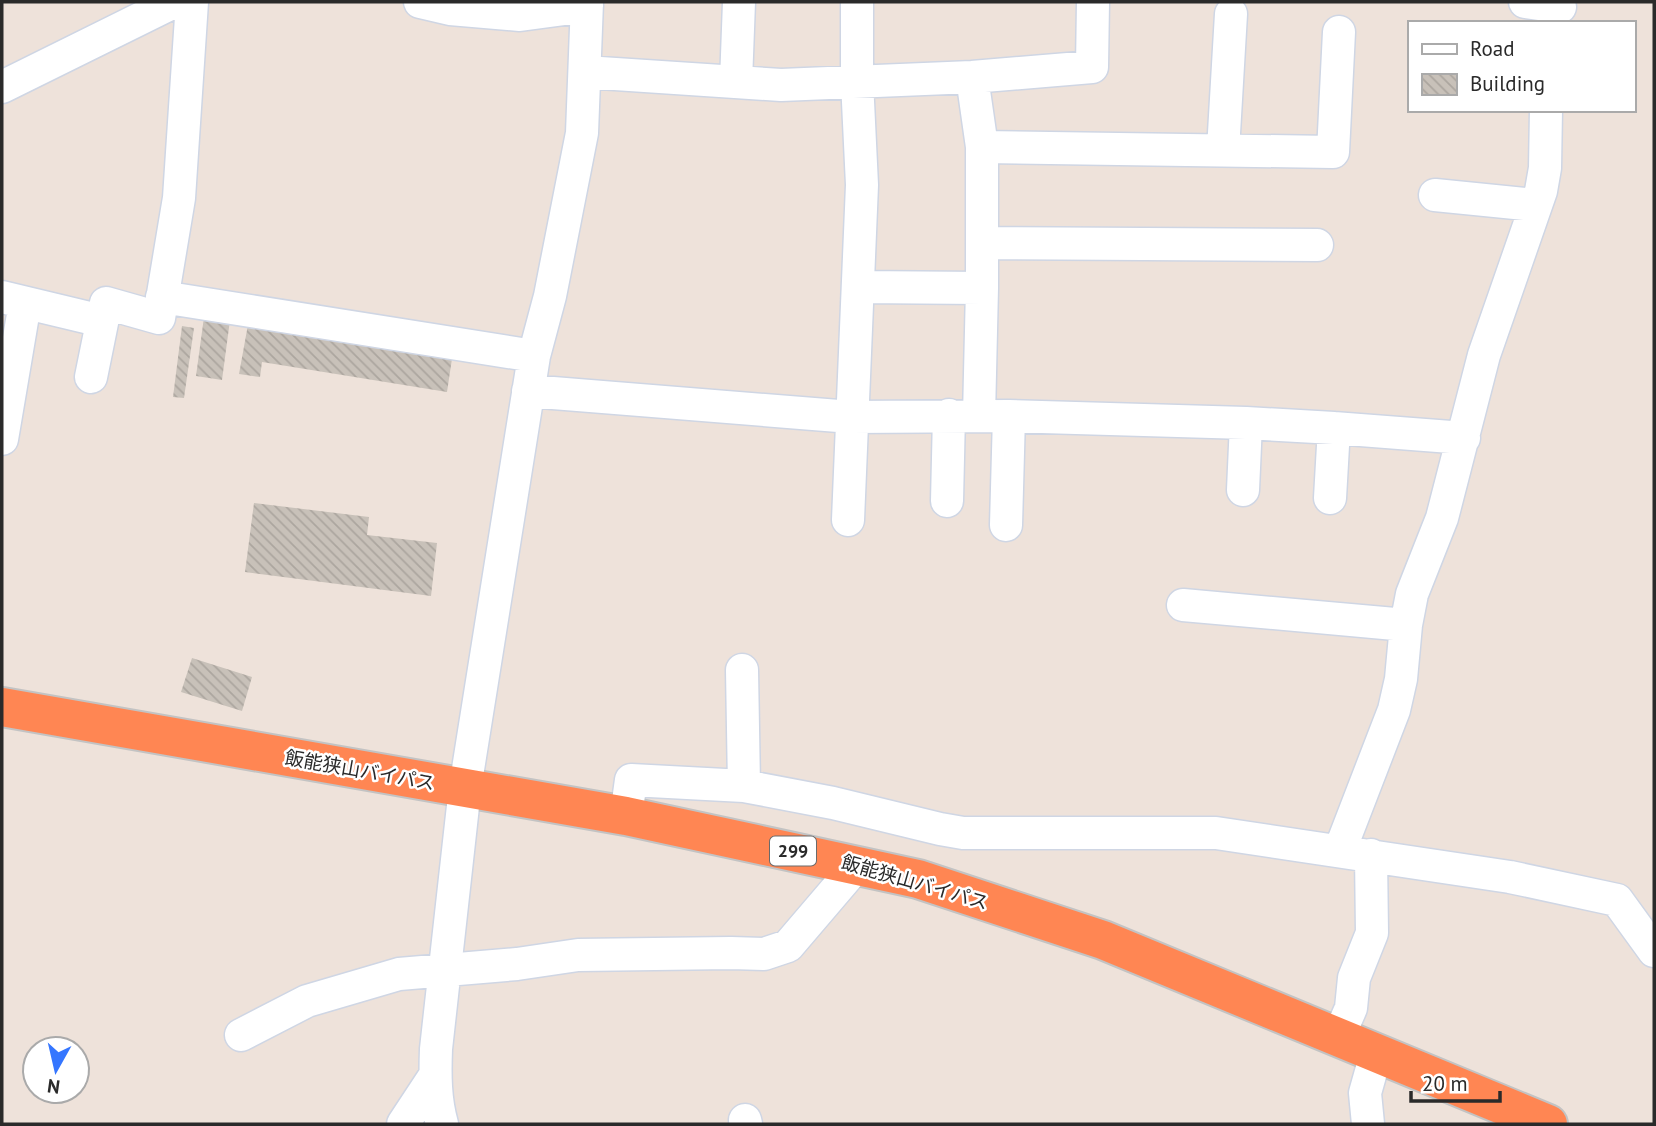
<svg xmlns="http://www.w3.org/2000/svg" width="1656" height="1126" font-family="'PT Sans','Noto Sans JP',sans-serif">
<style>
.building{fill:url(#building-back-hatch)}
.lines{fill:none;stroke-linecap:round;stroke-linejoin:round}
.minor-casing{stroke:#cfd6e4;stroke-width:35}
.highway-casing{stroke:#c3c3c3;stroke-width:42}
.minor{stroke:#fff;stroke-width:32}
.highway{stroke:#ff8653;stroke-width:38}
.labels{text-anchor:middle;stroke-width:5;stroke-linejoin:round;paint-order:stroke}
.shield{fill:#fff;stroke:#6a6a6a;stroke-width:2}
.shield-label{font-size:18px;font-weight:bold;fill:#2a2a2a}
.street-label{font-size:19px;fill:#2a2a2a;stroke:#fff}
</style>
<defs>
<pattern id="building-back-hatch" width="6" height="6" patternUnits="userSpaceOnUse" patternTransform="scale(1.75)"><rect width="6" height="6" fill="#c8c1b9"/><path d="M-1 5l2 2M0 0l6 6M5-1l2 2" fill="none" stroke="#aca69f"/></pattern>
</defs>
<rect width="100%" height="100%" fill="#eee2da"/>
<path class="building" d="M204,317L230,320L222,380L196,376Z
M249,319L453,352L447,392L262,362L260,377L239,374Z
M182,326L194,328L184,398L173,397Z
M254,503L369,517L367,535L437,543L431,596L245,572Z
M192,658L252,677L242,711L181,692Z"/>
<g class="lines">
<g class="minor-casing">
<path id="minor" d="M420,2L450,9L520,15L587,6
M1525,2L1560,7
M585,72L781,85L972,77L1092,67L1093,2
M972,77L982,147V288L979,416
M736,82L739,2
M2,87L174,2
M982,147L1333,152L1339,32
M1223,150L1231,14
M1435,195L1535,205
M982,243L1317,245
M858,287L982,288
M2,297L102,321
M162,297L534,356
M91,377L106,303L159,318L179,198L192,2
M528,391L851,417L1009,416L1246,423L1334,428L1464,438
M2,439L25,303
M1243,490L1246,423
M1330,498L1334,428
M947,501L949,415
M848,520L862,185L857,81V2
M1006,525L1009,416
M1183,605L1406,625
M742,670L744,786
M626,816L631,780L744,786L833,803L940,829L963,833H1216L1510,877L1617,900L1654,951
M1340,850L1394,710L1401,679L1406,625L1412,594L1442,518L1484,355L1541,191L1545,168L1546,110
M241,1035L307,1001L399,974L517,964L578,955L731,953L764,954L788,946L858,864
M1338,1038L1351,1008L1354,978L1372,933L1371,855
M745,1120L746,1124
M403,1124L434,1077
M442,1124C435,1099 435,1075 436,1049L465,788L534,356L550,296L582,133L587,2
M1368,1124L1365,1093L1376,1054"/>
</g>
<g class="highway-casing">
<path id="highway" d="M2,707L626,816L918,879L1103,940L1548,1124"/>
</g>
<use href="#minor" class="minor"/>
<use href="#highway" class="highway"/>
</g>
<g class="labels">
<rect class="shield" x="770" y="836.5" width="46" height="29" rx="5"/>
<g class="shield-label">
<text x="793" y="857">299</text>
</g>
<g class="street-label">
<text transform="translate(360 770) rotate(10)" y="7">飯能狭山バイパス</text>
<text transform="translate(915 882) rotate(16)" y="7">飯能狭山バイパス</text>
</g>
</g>
<rect width="1656" height="1126" fill="none" stroke="#2a2a2a" stroke-width="7"/>
<rect x="1408" y="21" width="228" height="91" fill="#ffffff" stroke="#aaaaaa" stroke-width="2"/>
<rect x="1422" y="44" width="35" height="10" fill="#ffffff" stroke="#aaaaaa" stroke-width="2"/>
<text x="1470" y="56" font-size="21" fill="#2a2a2a">Road</text>
<rect x="1422" y="74" width="35" height="21" fill="url(#building-back-hatch)" stroke="#aaaaaa" stroke-width="2"/>
<text x="1470" y="91" font-size="21" fill="#2a2a2a">Building</text>
<g transform="translate(56 1070) rotate(188)"><circle r="33" fill="#ffffff" stroke="#aaaaaa" stroke-width="2"/>
<path d="M0-5L12 26L0 18L-12 26Z" fill="#3576ff"/>
<text y="-10" font-size="19" font-weight="bold" text-anchor="middle" fill="#2a2a2a">N</text>
</g>
<path d="M1411 1091v10h89v-10" fill="none" stroke="#2a2a2a" stroke-width="3.5"/>
<text x="1422" y="1091" font-size="21" fill="#2a2a2a" stroke="#ffffff" stroke-width="5" paint-order="stroke">20 m</text>
</svg>
